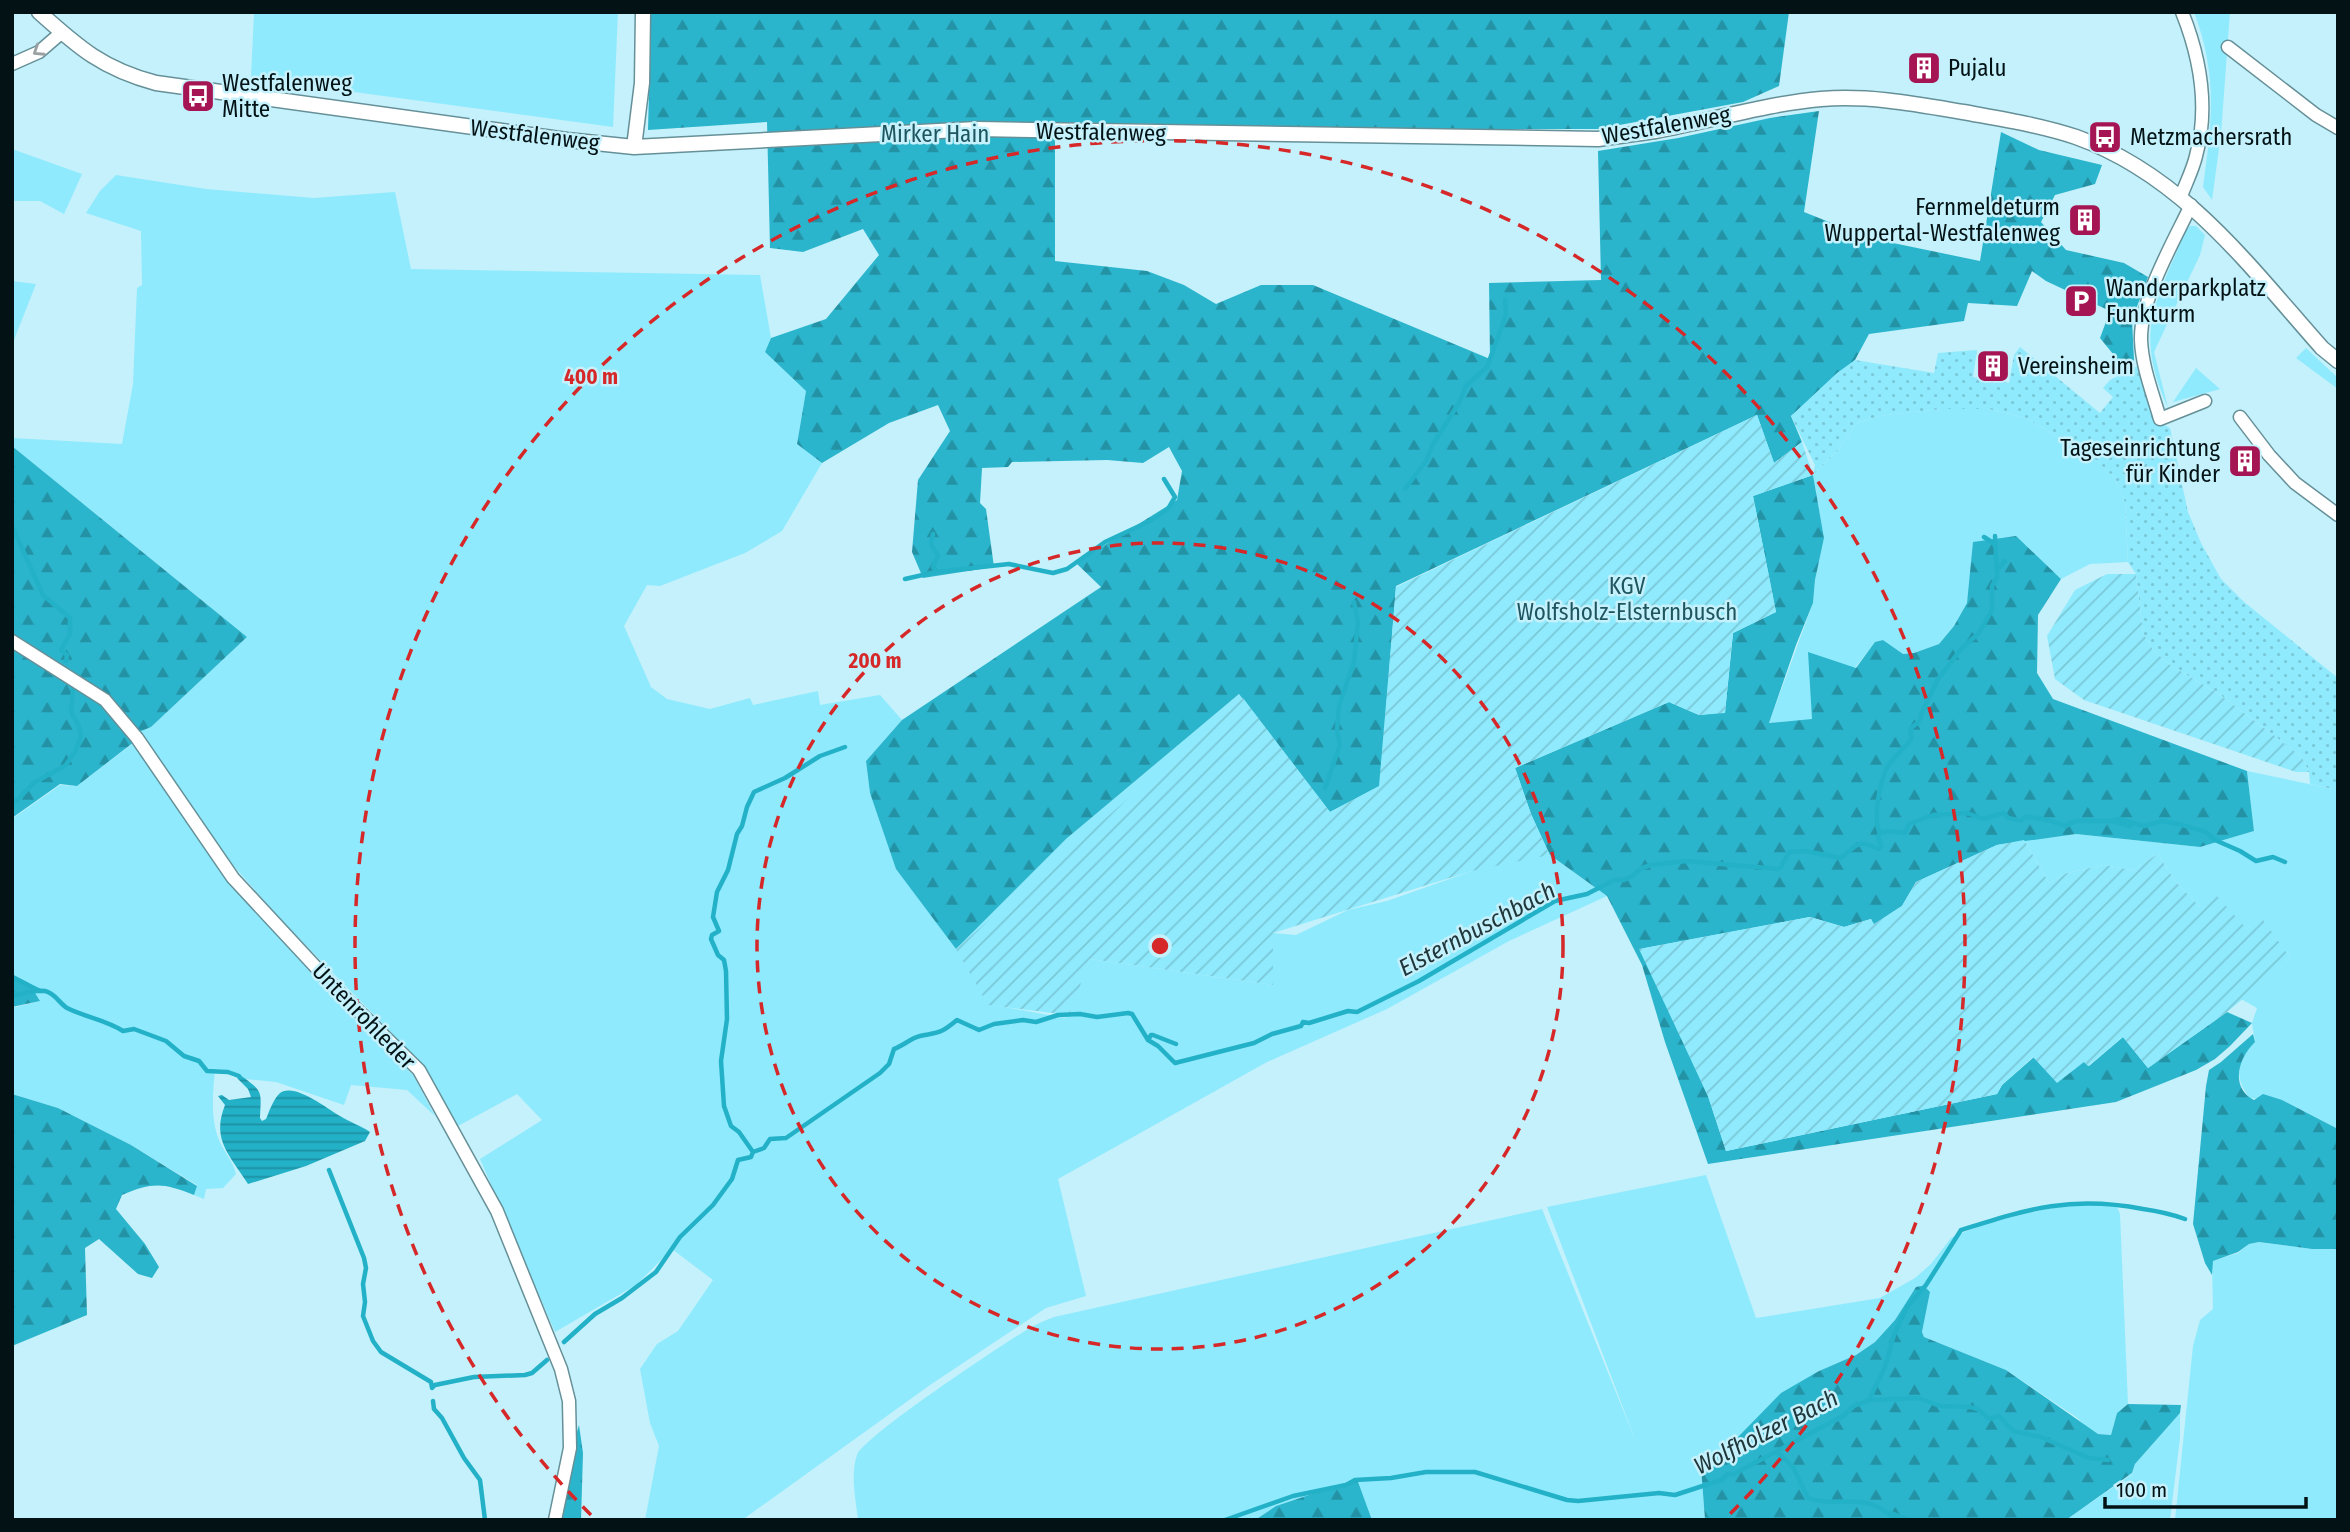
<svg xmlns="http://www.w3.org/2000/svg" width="2350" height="1532" font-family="'Fira Sans Condensed',sans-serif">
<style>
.grass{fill:#8feafd}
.forest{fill:url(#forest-firs)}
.park{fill:url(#park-dots)}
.garden{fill:url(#garden-furrows)}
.water{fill:url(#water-rules)}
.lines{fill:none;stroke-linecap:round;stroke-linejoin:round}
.stream{stroke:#23b1c8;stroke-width:4.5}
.minor-casing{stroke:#669098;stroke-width:15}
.tertiary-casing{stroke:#669098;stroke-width:17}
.minor{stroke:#fff;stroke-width:12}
.tertiary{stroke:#fff;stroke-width:14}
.oneway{stroke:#9aa0a1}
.ring{fill:none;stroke:#d62828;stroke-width:3.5;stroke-dasharray:12 9}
.labels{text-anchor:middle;stroke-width:5;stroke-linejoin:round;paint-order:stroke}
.poi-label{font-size:23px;fill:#031215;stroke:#c4f1fb;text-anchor:start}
.street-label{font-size:23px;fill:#031215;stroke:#c4f1fb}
.park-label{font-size:23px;fill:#1f555f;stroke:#c4f1fb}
.water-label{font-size:24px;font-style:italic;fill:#20363b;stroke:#c4f1fb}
.centre{fill:#d62828;stroke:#c4f1fb;stroke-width:3.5}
.ring-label{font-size:21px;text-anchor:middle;font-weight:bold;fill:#d62828;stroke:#c4f1fb;stroke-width:5;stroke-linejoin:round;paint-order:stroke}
</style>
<defs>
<pattern id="forest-firs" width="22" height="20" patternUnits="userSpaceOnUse" patternTransform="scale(1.75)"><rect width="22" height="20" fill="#2bb5cd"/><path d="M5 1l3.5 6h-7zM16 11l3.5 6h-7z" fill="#2392a5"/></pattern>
<pattern id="park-dots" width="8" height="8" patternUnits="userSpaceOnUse" patternTransform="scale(1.75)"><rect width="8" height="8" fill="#8feafd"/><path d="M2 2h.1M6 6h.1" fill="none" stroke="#7ac8d8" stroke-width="1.8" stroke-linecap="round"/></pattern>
<pattern id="garden-furrows" width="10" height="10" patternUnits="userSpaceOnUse" patternTransform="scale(1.75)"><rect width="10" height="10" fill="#8feafd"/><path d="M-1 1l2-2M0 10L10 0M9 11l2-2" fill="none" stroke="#7ac8d8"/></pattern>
<pattern id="water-rules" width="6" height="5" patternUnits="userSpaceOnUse" patternTransform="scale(1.75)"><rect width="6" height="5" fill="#23b1c8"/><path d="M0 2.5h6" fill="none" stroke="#1c8fa1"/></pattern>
</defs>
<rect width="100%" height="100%" fill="#c4f1fb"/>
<path class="grass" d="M254,12H618L613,127L251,78Z
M2194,12H2230L2221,134L2212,200L2203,187C2212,122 2218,76 2194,12Z
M12,149L82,174L64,214L40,201H12Z
M116,175L206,189L314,198L395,192L411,269L760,275L771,338L765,352L806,391L797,444L822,463L782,531L745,553L660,586L647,585L624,626L651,687L667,699L710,709L750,698L753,705L818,691L820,705L880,695L902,720L866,761L870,793L882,823L956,949L1066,839L1239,694L1243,698L1110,825L1113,910L988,1004L1065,1018L1090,959L1273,985V933L1296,935L1348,910L1387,901L1472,871L1531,814L1550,855L1607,896L1509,941L1387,1009L1267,1062L1058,1179L1086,1296L1046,1308L930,1385L742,1520H645L659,1446L650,1423L640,1369L657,1344L678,1331L713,1280L672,1249L636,1285L555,1332L480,1159L542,1120L517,1094L458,1126L425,1067L284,923L232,864L138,732L151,727L247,637L12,446V438L122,444L133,384L137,288L142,285L141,231L86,213L100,191Z
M2190,226H2196L2205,235L2200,255L2154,352L2168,408C2133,330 2156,303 2186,230Z
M12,281L36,284L12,345Z
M2306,348L2338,378V389L2296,358Z
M2196,368L2220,389L2173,402Z
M1941,409H1989L2026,418L2092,457L2114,477L2125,502L2128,562L2090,564L2061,579L2016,537L1970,581L1967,603L1954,626L1939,644L1914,653L1902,654L1883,640L1876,642L1812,720L1769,723L1813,603L1815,580L1824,538L1813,475L1838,450L1858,422L1886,415Z
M135,742L223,876L357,1021L413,1075L435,1116L407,1090L351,1085L344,1105L276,1082L245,1079L229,1070L215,1069C213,1092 210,1118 219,1140C224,1152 233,1161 236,1174L223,1188L206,1189L204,1199L194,1195L197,1185L131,1145L58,1108L12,1094V1008L40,1001L29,983L12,974V819L60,785L77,786Z
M2247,771L2338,790V1129L2282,1100L2250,1098C2233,1078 2237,1059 2255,1042L2252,1023L2257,1008L2241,999L2291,959L2261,918L2247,929L2201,908L2175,881L2158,854L2132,870L2104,865L2067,873L2049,883L2024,840L2076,834L2200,847L2254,831Z
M1706,1175L1756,1318L1880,1298L1915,1278L1931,1264L1951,1238L1982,1224L2041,1210L2075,1204L2117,1207L2120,1214L2128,1404L2117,1413L2111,1435L2098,1434L2089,1429L2076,1417L2006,1370L1924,1337L1922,1332L1930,1292L1916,1287L1895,1320L1875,1342L1856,1355L1819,1371L1701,1467L1705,1520H1372L1357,1479L1276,1506L1255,1520H858C856,1500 850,1475 857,1455C863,1437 1000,1346 1025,1331C1034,1325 1044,1321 1054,1317L1542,1209L1636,1442L1547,1207Z
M2259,1242L2312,1249H2338V1520H2175L2193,1346L2200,1320L2213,1309L2212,1261L2238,1253L2249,1244Z
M2180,1413V1438L2170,1520H2066L2132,1474L2135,1464Z"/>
<path class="forest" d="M651,12H1789L1779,86L1743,102L1598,129H1421L1055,122V261L1147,271L1184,285L1216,304L1261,285H1313L1490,359L1489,283L1601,280L1598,151L1678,138L1770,118L1819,111L1804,212L1869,238L1980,261L2001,132L2039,150L2102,165L2095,184L2055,195L2041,222L2066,250L2124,263L2148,277L2132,320L2134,360L2126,370L2100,338L2110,311L2046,281L2032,271L2017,306L1968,303L1964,321L1869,334L1855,360L1791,416L1802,442L1774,463L1757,415L1396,586L1380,786L1330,812L1239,694L1066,839L956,949L896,869L870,793L866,761L902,720L1101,587L1076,563L1177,500L1182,471L1169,447L1143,463L1107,460L1012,462L1008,467L982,468L980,503L986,509L994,567L923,578L912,552L918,480L950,431L938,405L889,423L822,463L797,444L806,391L765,352L771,338L826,319L879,255L863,229L803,252L770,248L767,122L648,130Z
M12,446L247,637L151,727L139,732L134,742L77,786L60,784L12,818Z
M1813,475L1824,538L1815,580L1813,603L1796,645L1769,723L1812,719L1808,652L1856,668L1875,642L1883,640L1903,654L1914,653L1939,644L1954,626L1967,603L1973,542L2016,536L2061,579L2038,615L2037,673L2053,699L2247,771L2254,831L2200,847L2076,834L1997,845L1916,882L1902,906L1873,925L1871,919L1844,927L1810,917L1640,949L1708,1096L1726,1151L1997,1094L2002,1085L2034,1057L2084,1062L2089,1066L2123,1037L2148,1068L2227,1012L2252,1023L2230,1046L2215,1059L2196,1070L2116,1102L1708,1164L1665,1042L1642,965L1607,896L1550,855L1531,814L1515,768L1669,702L1699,715L1725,712L1733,633L1776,612L1753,496Z
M12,974L29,983L40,1001L12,1007Z
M2253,1034L2255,1042C2239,1057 2229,1087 2254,1100L2263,1094L2282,1100L2338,1129V1249H2312L2259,1242L2249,1244L2238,1252L2213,1261L2212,1275L2205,1263L2193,1224L2206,1086L2209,1070L2221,1062Z
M12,1094L58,1108L131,1145L197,1186L194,1195C163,1183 153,1182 122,1195L116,1209L145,1244L159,1267L152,1278L138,1274L99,1239L85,1248L87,1315L12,1346Z
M1921,1286L1926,1288L1930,1292L1922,1332L1924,1337L2006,1370L2098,1434L2111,1435L2117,1413L2128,1404L2181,1405L2180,1413L2135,1464L2132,1473L2066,1520H1705L1701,1467L1738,1437L1781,1393L1819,1371L1856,1355L1875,1342L1895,1320L1916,1287Z
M579,1425L583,1453L581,1520H551Z
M1357,1479L1372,1520H1255L1276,1506Z"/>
<path class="park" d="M2020,347L2100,413L2113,397L2103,388L2110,380L2137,366L2156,421L2170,428L2188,512L2201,543L2221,579L2244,602L2338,678V790L2310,784L2309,772L2302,757L2219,694L2170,665L2153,650L2143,633L2136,574L2128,562L2125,502L2114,477L2092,457L2026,418L1989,409H1941L1886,415L1858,422L1838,450L1813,475L1815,465L1791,416L1837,373L1855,360L1934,373L1938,353L1977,350L1973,377L2009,383L2014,355Z"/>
<path class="garden" d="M1757,415L1774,463L1802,442L1813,475L1753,496L1776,612L1733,633L1725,713L1699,715L1669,702L1515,768L1531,814L1549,855L1472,871L1273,933V985L1090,959L1069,1015L988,1005L956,949L1243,698L1330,812L1379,786L1396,587Z
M2107,574H2136L2143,633L2153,650L2170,665L2219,694L2302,757L2309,772H2296L2084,700L2055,679L2047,636L2075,590Z
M2024,840L2049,883L2067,873L2104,865L2132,870L2158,854L2175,881L2200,907L2216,895L2247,929L2261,917L2291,959L2227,1012L2148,1068L2123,1037L2088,1066L2084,1062L2057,1083L2033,1057L2002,1085L1997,1094L1726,1151L1708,1096L1639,949L1810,917L1844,927L1871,919L1874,924L1902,906L1916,882L1997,845Z"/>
<path class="water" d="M240,1075C264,1092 261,1091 260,1118L262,1121L266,1119C269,1112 273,1100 279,1094C293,1081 327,1109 340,1116C349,1122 360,1125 370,1132L365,1141L306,1166L248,1184C230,1155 211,1140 225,1105L218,1096L222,1095L229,1100L251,1097L248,1089L237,1078Z"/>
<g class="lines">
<path class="stream" d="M1405,489L1426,461L1432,446L1460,401L1466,386L1487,367L1506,315L1505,300
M12,526L43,595L70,618V634L61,650L67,655L66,661
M933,534L931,545L938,555L933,567L936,571
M1984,537L1995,544
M1997,570L2005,561
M905,579L936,572L1009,564L1053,573L1067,569L1105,542L1150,521L1168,509L1175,497L1164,479
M1325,788L1340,745L1337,730L1339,706L1354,662L1358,622L1354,602
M12,805L35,782L65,766L75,752L81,736L79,726L71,712L73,689
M2111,821L2130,826
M1880,833C1872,820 1880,780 1888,766C1893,757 1904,748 1911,740V728L1920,721L1921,714L1938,679L1962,648L1978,634L1992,610V586L1997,577L1995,536
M12,977L40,991
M12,996C22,994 35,989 45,991C55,993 59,1003 67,1008C85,1017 106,1020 123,1031L134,1029L166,1041L184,1056L199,1061L207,1071L228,1072L239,1076
M1148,1040L1151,1035H1153L1176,1044
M753,1152L739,1132L731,1126L724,1106L721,1061L727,1019L726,971L724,960L718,955L711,939L712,935L719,931L713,917L717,892L728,870L737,834L742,826L747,807L754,792L785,778L820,756L845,747
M329,1170L364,1258L366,1268L363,1284L365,1302L363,1316L373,1341L381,1352L431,1382L432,1388L435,1385L474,1377L525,1375L532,1373L547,1360
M564,1342L595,1314L622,1298L656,1272L680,1237L713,1205L732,1179L738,1160L751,1157L753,1152L764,1148L770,1139L786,1138L880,1073L889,1064L894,1049C903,1046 911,1038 920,1036C940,1032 940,1034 957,1020L979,1030L994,1024L1023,1020L1036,1022L1058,1015L1080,1014L1097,1017L1128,1013L1132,1014L1148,1040L1158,1046L1175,1063L1254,1043L1272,1034L1301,1026L1303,1022L1309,1023L1348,1011L1357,1012L1419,981L1555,901L1587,894L1614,880H1624L1632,876L1642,868L1651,865L1687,861L1778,869L1781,867L1789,852L1805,851L1841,858C1859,844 1856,839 1879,849L1881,846L1878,837L1880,833L1888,831L1905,833L1909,824L1933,815L1967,813L1983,819L2004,813L2008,818L2021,821L2025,817C2037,817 2055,822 2066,826L2075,821H2111L2118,819L2144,826L2162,821L2179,824L2206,832L2215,840L2240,851L2256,861L2273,857L2285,862
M1869,1400L1919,1398L1940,1406L1971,1407L1979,1410L1989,1419L1999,1416L2013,1431L2041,1437L2089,1458L2108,1460
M433,1401L434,1409L442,1418L464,1458L480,1480L485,1520
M1777,1452L1793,1467L1808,1498C1839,1509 1866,1489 1895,1520
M1891,1513L1910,1520
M1225,1520L1293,1496L1346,1485L1355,1480L1391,1478L1426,1472H1475L1567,1500L1578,1501L1659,1493L1675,1495L1721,1480L1728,1474H1734L1843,1416L1854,1406L1869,1400L1885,1367L1894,1335L1907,1307L1926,1285L1961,1230C2028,1209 2071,1195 2143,1209C2157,1211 2171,1214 2185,1219"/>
<g class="minor-casing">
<path id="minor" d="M2228,47L2316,115L2338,128
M12,64L39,52L61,33
M2181,196C2186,183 2193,169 2196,156C2209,108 2200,57 2182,12
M2191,205C2173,243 2140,299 2141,340C2142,367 2153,394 2160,419L2205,401
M2240,417L2269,455L2295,483L2338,515
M12,641L105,700L137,738L233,878L338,991L419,1070L497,1211L561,1369L569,1401L570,1448L555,1520"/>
</g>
<g class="tertiary-casing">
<path id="tertiary" d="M39,12C79,48 103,69 156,83L567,140L634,147L977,129L1598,139C1617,136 1636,134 1655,131C1711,121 1765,104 1821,99C1869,95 1916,104 1963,112C2001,119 2040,125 2076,137C2183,175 2250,267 2322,348L2338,361
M634,147L642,83L643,12"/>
</g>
<use href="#minor" class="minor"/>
<use href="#tertiary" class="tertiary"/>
</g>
<defs><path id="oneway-chevron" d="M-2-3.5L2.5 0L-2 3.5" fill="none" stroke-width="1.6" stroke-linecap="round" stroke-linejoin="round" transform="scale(1.75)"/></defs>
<use class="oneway" href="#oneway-chevron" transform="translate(38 51) rotate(147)"/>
<g class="ring">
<circle cx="1160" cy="946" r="403"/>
<path d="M591 1515A805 805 0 1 1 1729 1515"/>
</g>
<defs>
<g id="building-square" transform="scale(1.75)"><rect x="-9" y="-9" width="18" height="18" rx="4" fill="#a51453" stroke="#c4f1fb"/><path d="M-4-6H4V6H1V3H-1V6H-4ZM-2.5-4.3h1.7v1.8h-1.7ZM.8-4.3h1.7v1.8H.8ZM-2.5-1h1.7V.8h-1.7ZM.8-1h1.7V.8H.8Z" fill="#fff"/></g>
<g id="bus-square" transform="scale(1.75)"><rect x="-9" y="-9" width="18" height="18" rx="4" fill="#a51453" stroke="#c4f1fb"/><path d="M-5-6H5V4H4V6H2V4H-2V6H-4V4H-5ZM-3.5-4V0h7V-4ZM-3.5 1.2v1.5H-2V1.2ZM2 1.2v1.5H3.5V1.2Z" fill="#fff"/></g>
<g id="parking-square" transform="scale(1.75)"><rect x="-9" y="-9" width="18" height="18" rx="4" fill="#a51453" stroke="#c4f1fb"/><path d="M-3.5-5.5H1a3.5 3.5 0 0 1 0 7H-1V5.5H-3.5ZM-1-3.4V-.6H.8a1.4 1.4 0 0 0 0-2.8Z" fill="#fff"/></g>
</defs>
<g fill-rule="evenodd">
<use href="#building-square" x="1924" y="68"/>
<use href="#bus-square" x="198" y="96"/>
<use href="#bus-square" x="2105" y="137"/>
<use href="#building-square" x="2085" y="220"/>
<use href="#parking-square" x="2081" y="301"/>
<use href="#building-square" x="1993" y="366"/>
<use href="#building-square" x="2245" y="461"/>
</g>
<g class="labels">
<g class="poi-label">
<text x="1948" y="76">Pujalu</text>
<text x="222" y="91">Westfalenweg<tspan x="222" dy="26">Mitte</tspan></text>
<text x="2130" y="145">Metzmachersrath</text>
<text x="2060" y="215" text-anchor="end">Fernmeldeturm<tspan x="2060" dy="26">Wuppertal-Westfalenweg</tspan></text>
<text x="2106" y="296">Wanderparkplatz<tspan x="2106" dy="26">Funkturm</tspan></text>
<text x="2018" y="374">Vereinsheim</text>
<text x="2220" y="456" text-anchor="end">Tageseinrichtung<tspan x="2220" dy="26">für Kinder</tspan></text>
</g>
<g class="street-label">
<text transform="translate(1666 125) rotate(-10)" y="8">Westfalenweg</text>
<text transform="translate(1101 132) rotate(1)" y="8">Westfalenweg</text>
<text transform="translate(535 135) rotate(7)" y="8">Westfalenweg</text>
<text transform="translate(364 1016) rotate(46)" y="8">Untenrohleder</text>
</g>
<g class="park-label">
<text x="935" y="142">Mirker Hain</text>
<text x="1627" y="594">KGV<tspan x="1627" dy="26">Wolfsholz-Elsternbusch</tspan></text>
</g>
<g class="water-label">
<text transform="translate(1477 929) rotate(-28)" y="8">Elsternbuschbach</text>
<text transform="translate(1766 1432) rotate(-27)" y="8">Wolfholzer Bach</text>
</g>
</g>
<circle cx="1160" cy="946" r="10" class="centre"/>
<g class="ring-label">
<text x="591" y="384">400 m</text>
<text x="875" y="668">200 m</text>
</g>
<rect width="2350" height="1532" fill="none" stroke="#031215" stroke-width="28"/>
<path d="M2105 1497v10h201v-10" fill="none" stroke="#031215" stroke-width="3.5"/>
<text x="2116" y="1497" font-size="21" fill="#031215" stroke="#c4f1fb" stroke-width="5" paint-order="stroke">100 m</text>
</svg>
